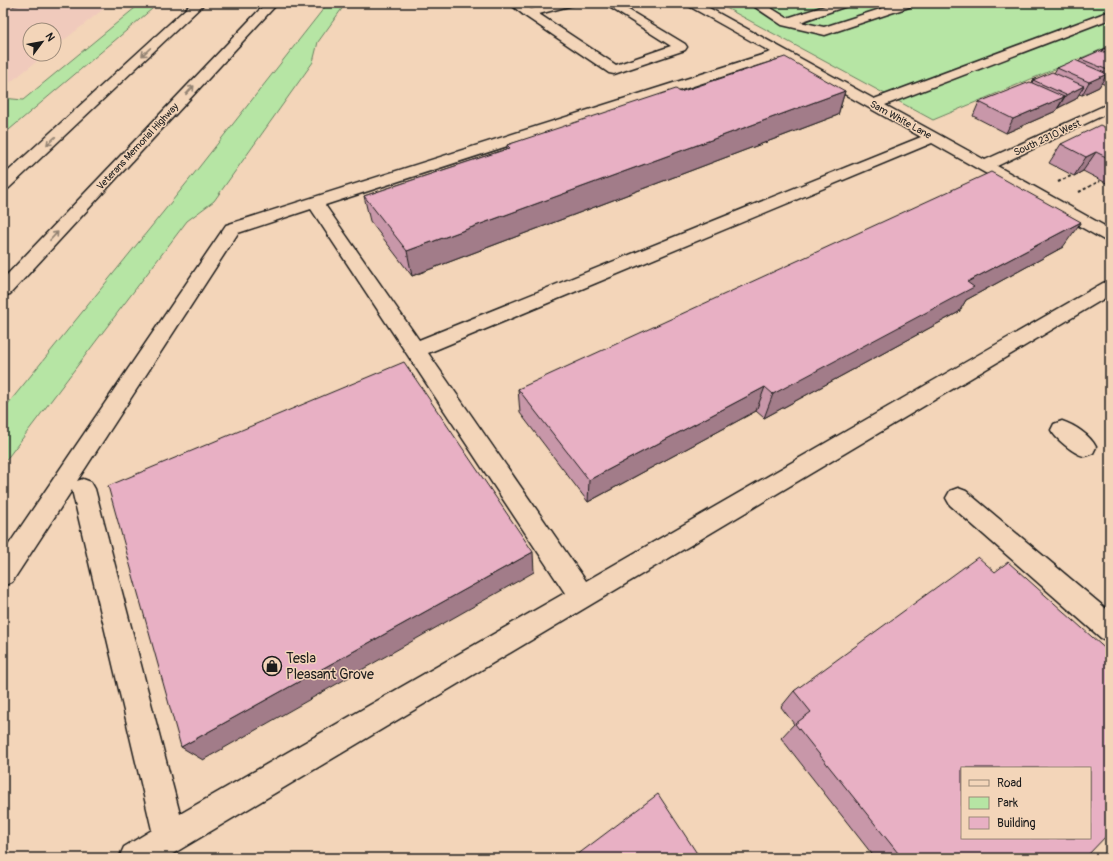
<svg xmlns="http://www.w3.org/2000/svg" width="1113" height="861" font-family="Pangolin,sans-serif">
<style>
.built{fill:#f0cabc}
.green{fill:#b6e5a4;stroke:#698060}
.lines{fill:none;stroke-linecap:round;stroke-linejoin:round}
.minor-casing{stroke:#1c1c1c;stroke-width:3}
.highway-casing{stroke:#1c1c1c;stroke-width:3}
.path{stroke:#1c1c1c;stroke-width:2;stroke-dasharray:3 2.5;stroke-linecap:butt}
.minor{fill:#f3d5b9;fill-rule:evenodd}
.highway{fill:#f3d5b9;fill-rule:evenodd}
.wall{fill:#c897a9;stroke:#1c1c1c}
.shaded-wall{fill:#a27b89;stroke:#1c1c1c}
.building{fill:#e8b0c4;stroke:#1c1c1c;fill-rule:evenodd}
.oneway{stroke:#928272}
.labels{text-anchor:middle;stroke-width:3;stroke-linejoin:round;paint-order:stroke}
.far-street-label{font-size:10px;fill:#1c1c1c;stroke:#f3d5b9}
.near-poi-label{font-size:14px;fill:#1c1c1c;stroke:#f3d5b9;text-anchor:start}
</style>
<rect width="100%" height="100%" fill="#f3d5b9"/>
<filter id="ink" filterUnits="userSpaceOnUse"><feTurbulence type="fractalNoise" baseFrequency=".025" numOctaves="2"/><feDisplacementMap in="SourceGraphic" scale="8" xChannelSelector="R" yChannelSelector="G"/><feConvolveMatrix kernelMatrix="1 2 1 2 8 2 1 2 1" color-interpolation-filters="sRGB"/></filter>
<g filter="url(#ink)">
<path class="built" d="M3,3H111L54,48V30H30V54H46L3,88Z"/>
<path class="green" d="M141,3H159L3,135V98L23,100Z
M328,3H346L318,42L313,62L214,201L187,221L3,464V410L189,180Z
M717,3H1110V46L933,120Z"/>
<g class="lines">
<g class="minor-casing">
<path id="minor" d="M509,3H523L531,9L555,3H575L573,5L539,14L616,65L671,46L603,3H617L685,44L687,47L685,50L614,74L609,73L525,16Z
M685,3H700L874,99L1110,11V19L885,105L985,160L1110,103V112L997,166L1110,229V241L1104,240L932,143L428,353L586,581L1103,283L1110,281V295L181,849L166,858H119L124,847L152,830L72,490L12,582L3,586V553L226,225L771,52L687,5ZM780,58L921,137L419,340L325,205ZM311,209L565,593L180,814L95,489L91,482L83,479L77,481L238,233Z
M749,3H763L787,18L834,3H852L850,5L800,22L824,27L899,3H917L915,5L825,35L782,25Z
M1062,421C1074,425 1090,435 1096,447L1093,453C1090,454 1087,456 1084,456C1074,454 1055,438 1051,430L1054,424Z
M958,488L966,491L1110,612V642L1101,638L950,505L946,498L950,491Z"/>
</g>
<g class="highway-casing">
<path id="highway" d="M192,3H205L9,188L3,190V176Z
M266,3H278L10,294L3,296V279Z"/>
</g>
<path class="path" d="M1058,182L1071,176
M1079,192L1100,181"/>
<use href="#minor" class="minor"/>
<use href="#highway" class="highway"/>
</g>
<path class="wall" d="M1110,47V83L1106,85L1101,83L1099,87L1082,95L1079,94L1076,99L1058,108L1056,111L1006,133L973,116L979,102L1032,83L1033,80L1054,73L1057,68L1079,62L1081,59L1100,52L1101,50Z
M845,91L838,115L412,276L370,221L364,196L507,149V145L680,92Z
M1110,130V185L1083,171L1074,176L1049,163L1061,144Z
M1063,247L966,300L959,312L764,418L756,411L588,502L520,413L518,389Z
M995,572L1085,858H875L781,738L794,724L781,707L794,691Z"/>
<path class="shaded-wall" d="M12,3H26L13,6Z
M1107,74L1099,87L1082,95L1089,82Z
M1110,78V83L1106,85Z
M1084,86L1076,99L1058,108L1066,95Z
M845,91L838,115L412,276L407,251Z
M1064,97L1056,111L1006,133L1013,119Z
M1096,152L1083,171L1074,176L1086,157Z
M1081,222L1063,247L966,300L959,312L764,418L773,394L967,282Z
M765,387L756,411L588,502L589,480Z
M533,552L534,572L203,760L181,747Z"/>
<path class="building" d="M1110,47V54L1101,50Z
M1099,51L1110,56V71L1081,59Z
M785,57L845,91L407,251L364,196L510,148L507,145L676,89L680,92Z
M1075,60L1107,74L1089,82L1057,68Z
M1052,72L1084,86L1066,95L1033,80Z
M1030,82L1064,97L1013,119L979,102Z
M1100,125L1110,130V159L1096,152L1086,157L1061,144Z
M991,172L1081,222L967,282L974,287L773,394L765,387L589,480L518,389Z
M404,362L533,552L181,747L108,486Z
M978,557L995,572L1008,562L1110,653V832L1085,858H902L795,724L811,712L794,691ZM962,768H1090V838H962Z
M658,794L700,858H573Z"/>
<defs><path id="oneway-shaft" d="M-6 0H5M1.5-3L5.5 0L1.5 3" fill="none" stroke-width="1.6" stroke-linecap="round" stroke-linejoin="round"/></defs>
<g class="oneway">
<use href="#oneway-shaft" transform="translate(146 52) rotate(137)"/>
<use href="#oneway-shaft" transform="translate(190 90) rotate(-47)"/>
<use href="#oneway-shaft" transform="translate(51 141) rotate(137)"/>
<use href="#oneway-shaft" transform="translate(54 236) rotate(-47)"/>
</g>
</g>
<defs>
<g id="shop-ring" transform="scale(1)"><circle r="9.5" fill="#f3d5b9" stroke="#1c1c1c" stroke-width="1.5"/><path d="M-5-2.5h2.3a2.7 3.5 0 0 1 5.4 0H5L5.5 6h-11ZM-1.5-2.5h3a1.5 2.3 0 0 0-3 0Z" fill="#1c1c1c"/></g>
</defs>
<g fill-rule="evenodd">
<use href="#shop-ring" x="272" y="666"/>
</g>
<g class="labels">
<g class="far-street-label">
<text transform="translate(901 119) rotate(29)" y="4">Sam White Lane</text>
<text transform="translate(1047 137) rotate(-25)" y="4">South 2310 West</text>
<text transform="translate(137 146) rotate(-47)" y="4">Veterans Memorial Highway</text>
</g>
<g class="near-poi-label">
<text x="286" y="663">Tesla<tspan x="286" dy="16">Pleasant Grove</tspan></text>
</g>
</g>
<rect width="1113" height="861" fill="none" stroke="#f3d5b9" stroke-width="16"/>
<rect x="8" y="8" width="1097" height="845" fill="none" stroke="#1c1c1c" stroke-width="1.5" filter="url(#ink)"/>
<rect x="961" y="767" width="130" height="72" fill="#f3d5b9" stroke="#9d8b7a"/>
<rect x="969" y="780" width="20" height="6" fill="#f3d5b9" stroke="#9d8b7a"/>
<text x="997" y="787" font-size="12" fill="#1c1c1c">Road</text>
<rect x="969" y="797" width="20" height="12" fill="#b6e5a4" stroke="#9d8b7a"/>
<text x="997" y="807" font-size="12" fill="#1c1c1c">Park</text>
<rect x="969" y="817" width="20" height="12" fill="#e8b0c4" stroke="#9d8b7a"/>
<text x="997" y="827" font-size="12" fill="#1c1c1c">Building</text>
<g transform="translate(42 42) rotate(58)"><circle r="19" fill="#f3d5b9" stroke="#9d8b7a"/>
<path d="M0-3L7 15L0 10L-7 15Z" fill="#1c1c1c"/>
<text y="-6" font-size="11" font-weight="bold" text-anchor="middle" fill="#1c1c1c">N</text>
</g>
</svg>
